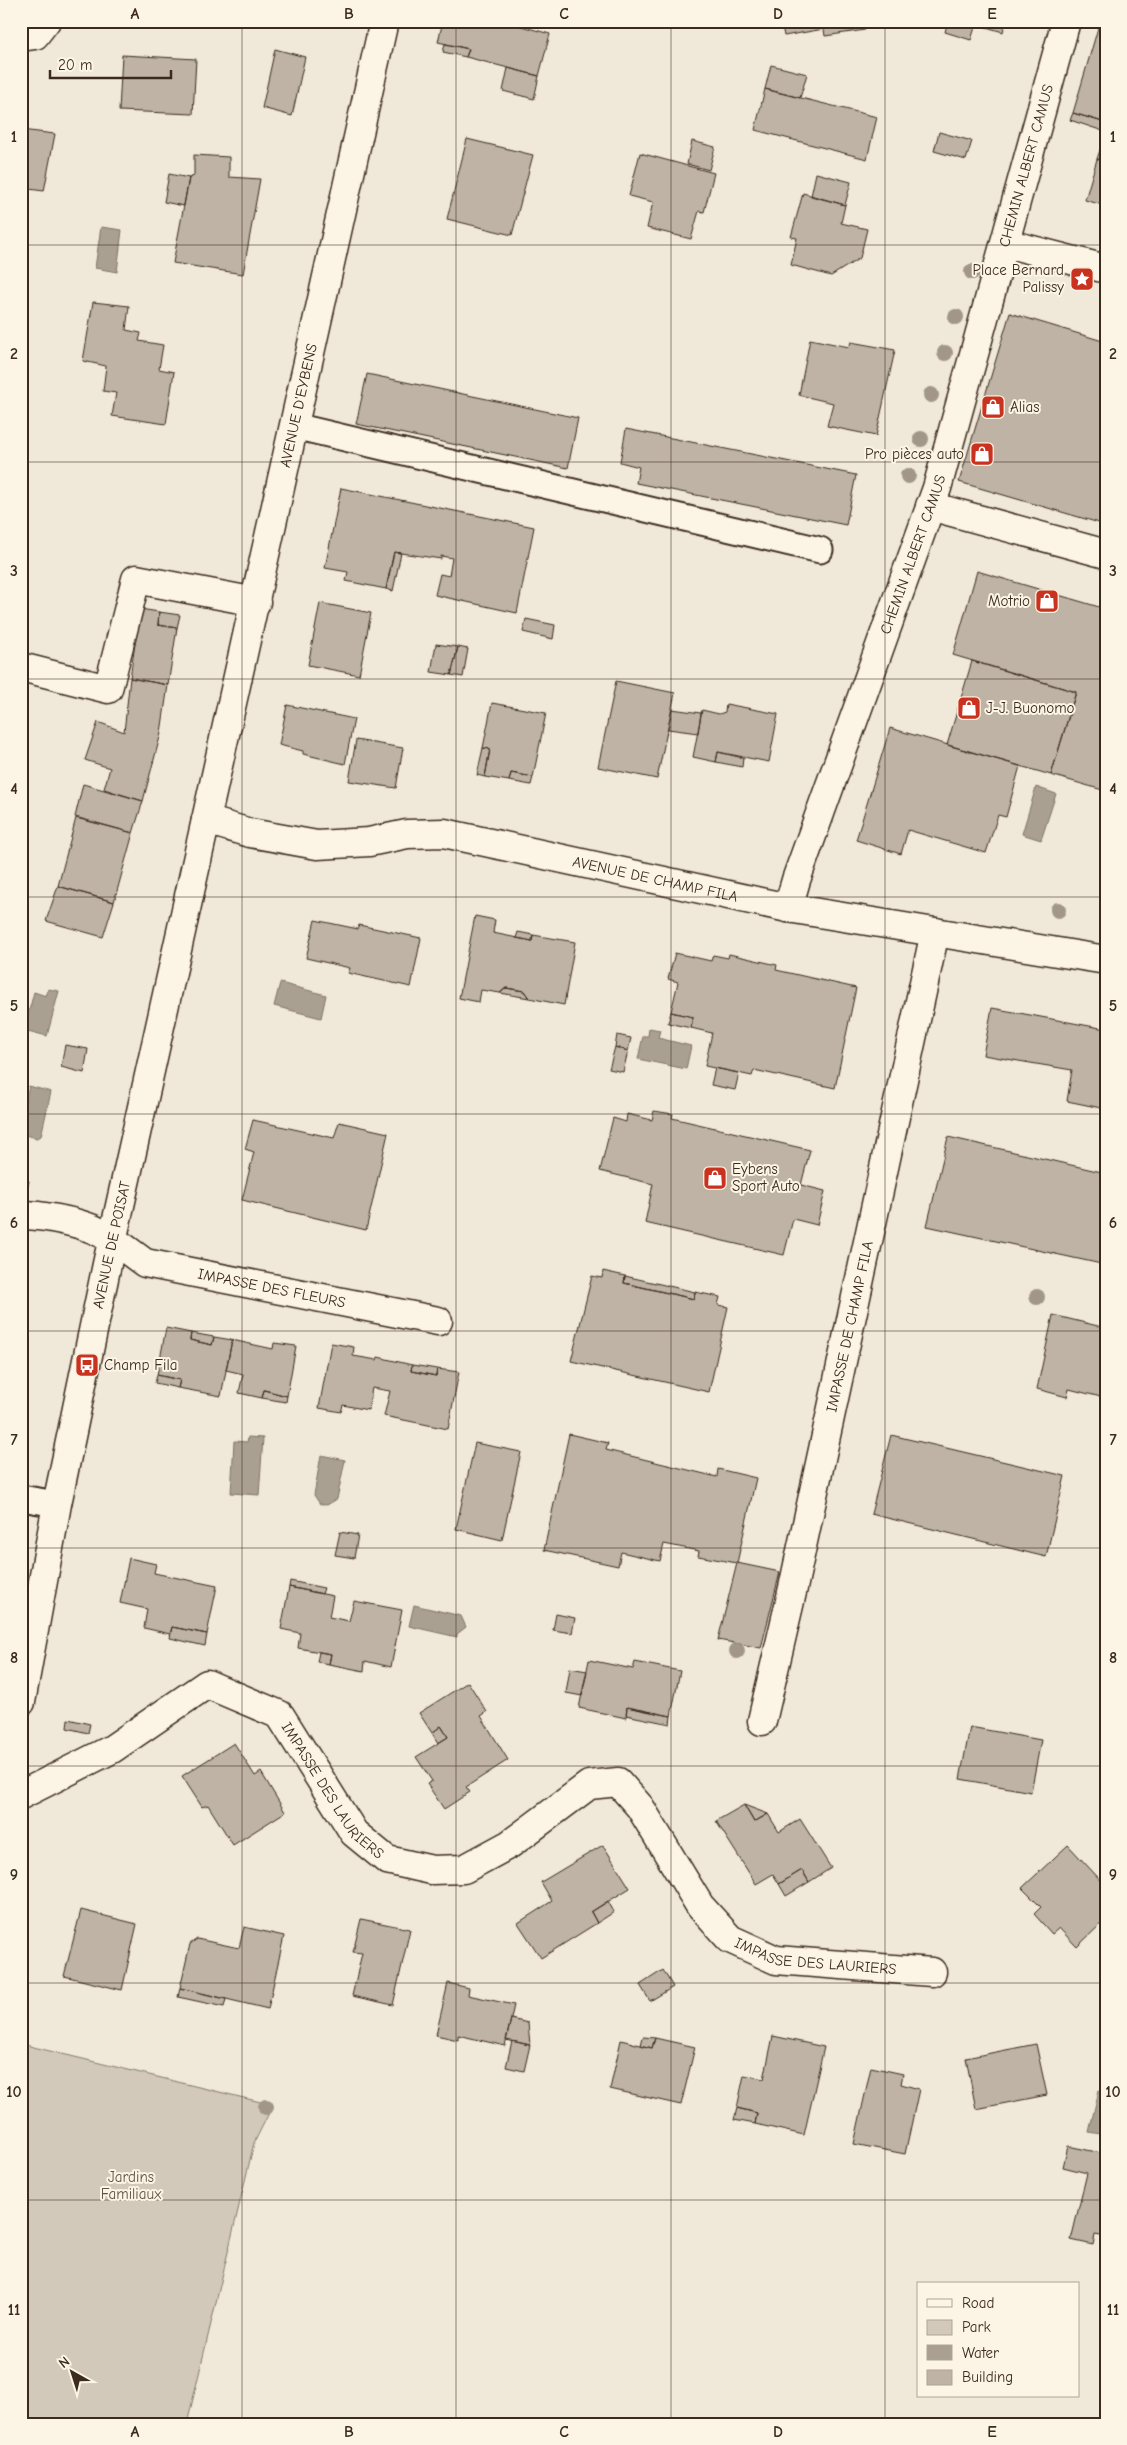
<svg xmlns="http://www.w3.org/2000/svg" width="1127" height="2445" font-family="'Comic Neue',sans-serif">
<style>
.green{fill:#d2c9ba;stroke:#867a6c}
.water{fill:#aaa091;stroke:#7e7163}
.building{fill:#beb3a4;stroke:#3b2a1e}
.lines{fill:none;stroke-linecap:round;stroke-linejoin:round}
.service-casing{stroke:#3b2a1e;stroke-width:29}
.minor-casing{stroke:#3b2a1e;stroke-width:31}
.secondary-casing{stroke:#3b2a1e;stroke-width:31}
.service{stroke:#fcf5e5;stroke-width:25}
.minor{stroke:#fcf5e5;stroke-width:28}
.secondary{stroke:#fcf5e5;stroke-width:28}
.tree{fill:#a19688}
.grid{fill:none;stroke:#3b2a1e;stroke-width:1;stroke-opacity:0.55}
.labels{text-anchor:middle;stroke-width:4;stroke-linejoin:round;paint-order:stroke}
.street-label{font-size:15px;fill:#3b2a1e;stroke:#fcf5e5}
.poi-label{font-size:15px;fill:#3b2a1e;stroke:#fcf5e5;text-anchor:start}
.park-label{font-size:15px;fill:#615245;stroke:#fcf5e5}
.neatline{fill:none;stroke:#3b2a1e;stroke-width:2}
.grid-label{font-size:16px;text-anchor:middle;font-weight:bold;fill:#3b2a1e}
</style>
<rect width="100%" height="100%" fill="#f0e9d9"/>
<filter id="ink" filterUnits="userSpaceOnUse"><feTurbulence type="fractalNoise" baseFrequency=".02" numOctaves="2"/><feDisplacementMap in="SourceGraphic" scale="10" xChannelSelector="R" yChannelSelector="G"/><feConvolveMatrix kernelMatrix="1 2 1 2 8 2 1 2 1" color-interpolation-filters="sRGB"/></filter>
<g filter="url(#ink)">
<path class="green" d="M21,2044L273,2105L254,2143L187,2424H21Z"/>
<path class="water" d="M101,227L122,230L117,272L95,268Z
M1036,787L1056,794L1041,840L1022,834Z
M280,983L326,995L321,1018L274,1006Z
M48,989L59,991L47,1036L24,1030L34,992L46,996Z
M649,1028L660,1030L658,1038L691,1046L686,1069L638,1059L643,1036H648Z
M29,1086L51,1092L41,1136L37,1138L21,1134V1119Z
M248,1437L263,1438L259,1495L231,1493L234,1441L247,1442Z
M321,1455L345,1460L337,1499L327,1505L320,1504L314,1495Z
M414,1605L461,1616L466,1627L457,1634V1637L409,1626Z
M1099,2090L1106,2092V2135L1089,2132Z"/>
<path class="building" d="M443,21H503L550,34L539,76L466,57L469,49L438,42Z
M781,21H830L823,23L824,29L784,36Z
M830,21H863L865,30L825,36L823,23Z
M948,21H977L971,40L945,32Z
M977,21H999L1005,23L1003,32L976,24Z
M1100,21H1106V123L1073,113Z
M445,44L469,49L466,57L443,52Z
M275,49L305,57L292,116L262,108Z
M122,55L196,59L193,114L119,111Z
M771,65L807,74L800,98L765,89Z
M508,68L539,76L534,99L503,91Z
M765,89L877,117L867,159L755,130Z
M1073,113L1106,123V132L1070,120Z
M21,130L55,134L44,191L21,188Z
M939,132L972,141L966,160L934,151Z
M1106,132V160L1105,161L1097,159Z
M467,139L533,155L512,235L447,219Z
M692,141L715,147L709,170L687,164Z
M640,153L714,173L704,212L699,211L691,239L647,228L653,202L629,196Z
M194,155L229,157V177L260,179L243,274L173,263L189,178L194,176Z
M1097,159L1106,160V206L1085,200Z
M816,173L851,182L845,205L811,196Z
M169,174L189,178L184,206L164,202Z
M803,193L845,205L841,223L867,229L860,258L831,276L791,265L797,238L791,237Z
M93,302L129,306L126,330L141,333L139,341L163,345L159,369L174,372L166,424L112,416L116,393L103,391L106,366L83,361Z
M1010,313L1106,342V525L959,482Z
M810,339L849,347L851,342L895,350L876,436L827,426L833,403L799,395Z
M367,374L578,418L568,468L356,424Z
M626,429L856,475L846,525L636,483L639,467L620,462Z
M341,488L534,527L517,613L435,595L440,574L449,576L452,558L441,556V559L394,552L386,589L346,581L348,572L325,568Z
M394,552L401,553L393,591L386,589Z
M977,571L1106,609V791L1051,775L1076,692L953,655Z
M320,603L371,613L359,675L308,665Z
M140,609L159,612L158,625L177,628L168,685L130,678Z
M159,612L180,615L177,628L158,625Z
M526,619L555,625L553,639L523,632Z
M436,644L458,647L451,675L431,672Z
M458,647L468,649L463,677L451,675Z
M972,661L1076,692L1051,775L947,745Z
M130,678L168,685L161,733L143,801L104,789L110,768L85,760L98,722L124,732Z
M616,681L675,693L657,779L598,767Z
M492,703L546,713L533,777L511,773L509,781L485,777L490,749L483,748Z
M726,704L778,714L769,762L718,752L716,762L693,757L702,710L719,714L725,712Z
M287,705L354,719L345,764L303,754V751L279,745Z
M672,709L701,713L698,733L668,729Z
M890,728L1020,766L1006,817L998,815L986,853L908,830L901,854L856,840Z
M356,740L403,748L396,788L349,781Z
M483,748L490,749L485,777L477,775Z
M718,752L743,758L742,767L716,762Z
M511,773L533,777L531,785L509,781Z
M83,784L143,801L133,833L75,817Z
M76,818L133,833L114,902L58,886Z
M58,886L114,902L103,937L46,921Z
M475,916L495,920L493,933L532,941L533,935L575,942L564,1005L529,998L524,991L506,988L500,993L481,990L479,1002L459,998Z
M315,920L358,929L359,925L421,938L411,987L348,973L350,968L306,958Z
M518,932L533,935L532,941L516,938Z
M675,953L711,961L713,955L728,958L729,954L777,965L776,970L856,988L835,1088L754,1070L752,1076L705,1066L712,1033L691,1028L693,1017L671,1012L678,982L668,979Z
M506,988L524,991L529,998L500,993Z
M992,1008L1106,1029V1109L1067,1101L1072,1070L983,1055Z
M671,1012L693,1017L691,1028L668,1023Z
M617,1035L631,1038L628,1051L615,1047Z
M65,1045L88,1049L84,1073L61,1067Z
M615,1047L628,1051L623,1072L609,1069Z
M715,1068L739,1073L735,1090L711,1085Z
M654,1111L673,1114L672,1118L810,1150L801,1185L825,1191L817,1225L793,1219L784,1255L645,1223L653,1184L600,1171L613,1118L626,1122L627,1114L652,1120Z
M253,1120L334,1138L339,1122L388,1133L366,1230L242,1200L254,1152L245,1149Z
M948,1137L1106,1173V1265L927,1226Z
M21,1179L29,1181L27,1189L21,1188Z
M603,1271L625,1276L624,1283L694,1299L695,1292L720,1297L718,1305L728,1307L709,1392L571,1361L592,1276L602,1278Z
M625,1276L695,1292L694,1299L624,1283Z
M1053,1315L1106,1328V1377L1101,1397L1069,1389L1067,1397L1037,1389Z
M166,1328L191,1333L190,1340L212,1345L214,1337L232,1340L221,1396L178,1388L180,1380L157,1375Z
M191,1333L214,1337L212,1345L190,1340Z
M232,1340L273,1349L274,1343L296,1346L287,1396L264,1390L262,1398L239,1393L243,1374L226,1370Z
M331,1343L354,1347L353,1356L377,1360L378,1357L412,1365L411,1371L436,1376L437,1369L459,1372L448,1429L384,1416L390,1391L372,1388L368,1410L343,1405L341,1412L319,1408Z
M412,1365L437,1369L436,1376L411,1371Z
M157,1375L180,1380L178,1388L155,1383Z
M264,1390L287,1396L286,1402L262,1398Z
M569,1434L608,1443L606,1450L717,1477L718,1469L756,1478L737,1563L698,1556L699,1551L664,1544L660,1561L621,1552L618,1566L544,1550Z
M891,1435L1065,1476L1046,1557L871,1514Z
M475,1443L521,1452L502,1540L456,1529Z
M340,1532L358,1535L354,1558L335,1555Z
M129,1558L156,1564L154,1573L217,1586L207,1634L172,1627L170,1634L144,1628L147,1609L120,1603Z
M737,1563L780,1572L761,1648L718,1640Z
M290,1581L324,1588L322,1594L289,1587Z
M289,1587L333,1596L329,1617L349,1621L354,1601L402,1610L391,1667L365,1661L364,1671L329,1664L331,1654L298,1648L300,1633L281,1629Z
M556,1614L575,1618L572,1633L553,1630Z
M172,1627L207,1634L205,1646L170,1638Z
M319,1652L331,1654L329,1664L317,1662Z
M589,1660L633,1669L635,1662L680,1671L671,1716L627,1707L626,1718L579,1708Z
M570,1668L587,1671L582,1696L566,1693Z
M468,1682L487,1712L481,1716L508,1760L466,1787L470,1792L444,1809L427,1784L432,1781L416,1757L448,1737L441,1726L432,1733L419,1713Z
M627,1707L671,1716L670,1724L626,1715Z
M68,1719L90,1724L88,1733L67,1728Z
M441,1726L448,1737L438,1743L432,1733Z
M970,1727L1041,1740L1031,1792L960,1779Z
M234,1743L255,1776L261,1772L285,1812L233,1845L208,1805L202,1807L182,1776Z
M744,1805L754,1822L768,1814L779,1832L800,1819L831,1868L809,1882L802,1870L779,1884L773,1874L756,1884L716,1821Z
M744,1805L768,1814L754,1822Z
M603,1845L630,1888L591,1912L597,1923L541,1958L518,1923L552,1901L541,1882Z
M1068,1845L1106,1886V1919L1077,1947L1059,1928L1052,1934L1034,1914L1041,1907L1022,1888Z
M802,1870L809,1882L786,1896L779,1884Z
M608,1901L614,1912L597,1923L591,1912Z
M81,1910L137,1924L122,1990L64,1976Z
M361,1919L410,1929L393,2005L352,1996L362,1953L353,1952Z
M244,1927L284,1936L268,2009L180,1988L190,1944L197,1939L239,1948Z
M663,1970L673,1987L650,2001L640,1985Z
M448,1983L469,1988L468,1995L514,2005L505,2046L458,2035V2040L436,2035Z
M180,1988L226,1999L224,2007L178,1997Z
M511,2019L528,2023L530,2045L506,2040Z
M773,2036L824,2047L804,2135L755,2124L757,2113L737,2108L744,2075L764,2079Z
M643,2037L655,2038L652,2048L641,2045Z
M655,2038L695,2047L681,2105L610,2089L621,2040L652,2048Z
M512,2041L530,2045L524,2071L506,2067Z
M1036,2044L1047,2095L976,2109L966,2058Z
M871,2067L903,2074L901,2084L919,2089L905,2154L854,2144Z
M737,2108L757,2113L755,2124L734,2120Z
M1068,2146L1106,2154V2237L1095,2235L1093,2245L1071,2240L1087,2173L1063,2167Z"/>
<g class="lines">
<g class="service-casing">
<path id="service" d="M294,426L820,550
M21,1498L57,1504"/>
</g>
<g class="minor-casing">
<g id="minor">
<path d="M21,37L35,35L46,21"/>
<path d="M1005,243L1106,269"/>
<path d="M930,506L1106,554"/>
<path d="M21,667L108,689L136,579L256,602"/>
<path id="s1" d="M206,820L250,833L317,845L369,842L407,834L444,833L788,908L1106,960"/>
<path id="s2" d="M788,908L796,880L937,488L1066,21"/>
<path id="s3" d="M21,1215C42,1215 73,1221 93,1229C112,1237 128,1251 145,1263L438,1321"/>
<path id="s4" d="M762,1721L793,1588L935,932"/>
<path id="s5" d="M21,1795L112,1749L207,1684L280,1715L354,1833L387,1860L432,1870L464,1869L510,1844L589,1785L618,1782L640,1807L700,1906L730,1939L776,1960L932,1972"/>
</g>
</g>
<g class="secondary-casing">
<g id="secondary">
<path id="s6" d="M21,1702L57,1504L107,1264L384,21"/>
</g>
</g>
<use href="#service" class="service"/>
<use href="#minor" class="minor"/>
<use href="#secondary" class="secondary"/>
</g>
<g class="tree">
<circle cx="972" cy="272" r="8"/>
<circle cx="956" cy="317" r="8"/>
<circle cx="945" cy="353" r="8"/>
<circle cx="931" cy="395" r="8"/>
<circle cx="921" cy="439" r="8"/>
<circle cx="908" cy="476" r="8"/>
<circle cx="1058" cy="910" r="8"/>
<circle cx="1037" cy="1297" r="8"/>
<circle cx="737" cy="1651" r="8"/>
<circle cx="266" cy="2107" r="8"/>
</g>
</g>
<path class="grid" d="M242,21V2424M456,21V2424M671,21V2424M885,21V2424M21,245H1106M21,462H1106M21,679H1106M21,897H1106M21,1114H1106M21,1331H1106M21,1548H1106M21,1766H1106M21,1983H1106M21,2200H1106"/>
<defs>
<g id="sight-square" transform="scale(1.25)"><rect x="-9" y="-9" width="18" height="18" rx="4" fill="#c8321e" stroke="#fcf5e5"/><path d="M0-6L1.8-2.2L6-1.7L2.9 1.2L3.7 5.4L0 3.3L-3.7 5.4L-2.9 1.2L-6-1.7L-1.8-2.2Z" fill="#fff"/></g>
<g id="shop-square" transform="scale(1.25)"><rect x="-9" y="-9" width="18" height="18" rx="4" fill="#c8321e" stroke="#fcf5e5"/><path d="M-5-2.5h2.3a2.7 3.5 0 0 1 5.4 0H5L5.5 6h-11ZM-1.5-2.5h3a1.5 2.3 0 0 0-3 0Z" fill="#fff"/></g>
<g id="bus-square" transform="scale(1.25)"><rect x="-9" y="-9" width="18" height="18" rx="4" fill="#c8321e" stroke="#fcf5e5"/><path d="M-5-6H5V4H4V6H2V4H-2V6H-4V4H-5ZM-3.5-4V0h7V-4ZM-3.5 1.2v1.5H-2V1.2ZM2 1.2v1.5H3.5V1.2Z" fill="#fff"/></g>
</defs>
<g fill-rule="evenodd">
<use href="#sight-square" x="1082" y="279"/>
<use href="#shop-square" x="993" y="407"/>
<use href="#shop-square" x="982" y="454"/>
<use href="#shop-square" x="1047" y="601"/>
<use href="#shop-square" x="969" y="708"/>
<use href="#shop-square" x="715" y="1178"/>
<use href="#bus-square" x="87" y="1365"/>
</g>
<g class="labels">
<g class="street-label">
<text dy="5" stroke="none"><textPath href="#s2" startOffset="780">CHEMIN ALBERT CAMUS</textPath></text>
<text dy="5" stroke="none"><textPath href="#s6" startOffset="1326">AVENUE D'EYBENS</textPath></text>
<text dy="5" stroke="none"><textPath href="#s2" startOffset="375">CHEMIN ALBERT CAMUS</textPath></text>
<text dy="5" stroke="none"><textPath href="#s1" startOffset="458">AVENUE DE CHAMP FILA</textPath></text>
<text dy="5" stroke="none"><textPath href="#s6" startOffset="466">AVENUE DE POISAT</textPath></text>
<text dy="5" stroke="none"><textPath href="#s3" startOffset="265">IMPASSE DES FLEURS</textPath></text>
<text dy="5" stroke="none"><textPath href="#s4" startOffset="404">IMPASSE DE CHAMP FILA</textPath></text>
<text dy="5" stroke="none"><textPath href="#s5" startOffset="389">IMPASSE DES LAURIERS</textPath></text>
<text dy="5" stroke="none"><textPath href="#s5" startOffset="1019">IMPASSE DES LAURIERS</textPath></text>
</g>
<g class="poi-label">
<text x="1064" y="275" text-anchor="end">Place Bernard<tspan x="1064" dy="17">Palissy</tspan></text>
<text x="1010" y="412">Alias</text>
<text x="964" y="459" text-anchor="end">Pro pièces auto</text>
<text x="1030" y="606" text-anchor="end">Motrio</text>
<text x="986" y="713">J-J. Buonomo</text>
<text x="732" y="1174">Eybens<tspan x="732" dy="17">Sport Auto</tspan></text>
<text x="104" y="1370">Champ Fila</text>
</g>
<g class="park-label">
<text x="131" y="2182">Jardins<tspan x="131" dy="17">Familiaux</tspan></text>
</g>
</g>
<rect width="1127" height="2445" fill="none" stroke="#fcf5e5" stroke-width="55"/>
<rect x="917" y="2282" width="162" height="115" fill="#fcf5e5" stroke="#afa495"/>
<rect x="927" y="2299" width="25" height="8" fill="#fcf5e5" stroke="#afa495"/>
<text x="962" y="2308" font-size="15" fill="#3b2a1e">Road</text>
<rect x="927" y="2320" width="25" height="15" fill="#d2c9ba" stroke="#afa495"/>
<text x="962" y="2332" font-size="15" fill="#3b2a1e">Park</text>
<rect x="927" y="2345" width="25" height="15" fill="#aaa091" stroke="#afa495"/>
<text x="962" y="2358" font-size="15" fill="#3b2a1e">Water</text>
<rect x="927" y="2370" width="25" height="15" fill="#beb3a4" stroke="#afa495"/>
<text x="962" y="2382" font-size="15" fill="#3b2a1e">Building</text>
<g transform="translate(72 2372) rotate(321)" stroke="#fcf5e5" stroke-width="4" paint-order="stroke">
<path d="M0-4L9 19L0 12L-9 19Z" fill="#3b2a1e"/>
<text y="-8" font-size="14" font-weight="bold" text-anchor="middle" fill="#3b2a1e">N</text>
</g>
<path d="M50 70v8h121v-8" fill="none" stroke="#3b2a1e" stroke-width="2.5"/>
<text x="58" y="70" font-size="15" fill="#3b2a1e" stroke="#fcf5e5" stroke-width="4" paint-order="stroke">20 m</text>
<rect x="28" y="28" width="1072" height="2390" class="neatline"/>
<g class="grid-label">
<text x="135" y="19">A</text>
<text x="349" y="19">B</text>
<text x="564" y="19">C</text>
<text x="778" y="19">D</text>
<text x="992" y="19">E</text>
<text x="14" y="142">1</text>
<text x="1113" y="142">1</text>
<text x="14" y="359">2</text>
<text x="1113" y="359">2</text>
<text x="14" y="576">3</text>
<text x="1113" y="576">3</text>
<text x="14" y="794">4</text>
<text x="1113" y="794">4</text>
<text x="14" y="1011">5</text>
<text x="1113" y="1011">5</text>
<text x="14" y="1228">6</text>
<text x="1113" y="1228">6</text>
<text x="14" y="1445">7</text>
<text x="1113" y="1445">7</text>
<text x="14" y="1663">8</text>
<text x="1113" y="1663">8</text>
<text x="14" y="1880">9</text>
<text x="1113" y="1880">9</text>
<text x="14" y="2097">10</text>
<text x="1113" y="2097">10</text>
<text x="14" y="2315">11</text>
<text x="1113" y="2315">11</text>
<text x="135" y="2437">A</text>
<text x="349" y="2437">B</text>
<text x="564" y="2437">C</text>
<text x="778" y="2437">D</text>
<text x="992" y="2437">E</text>
</g>
</svg>
